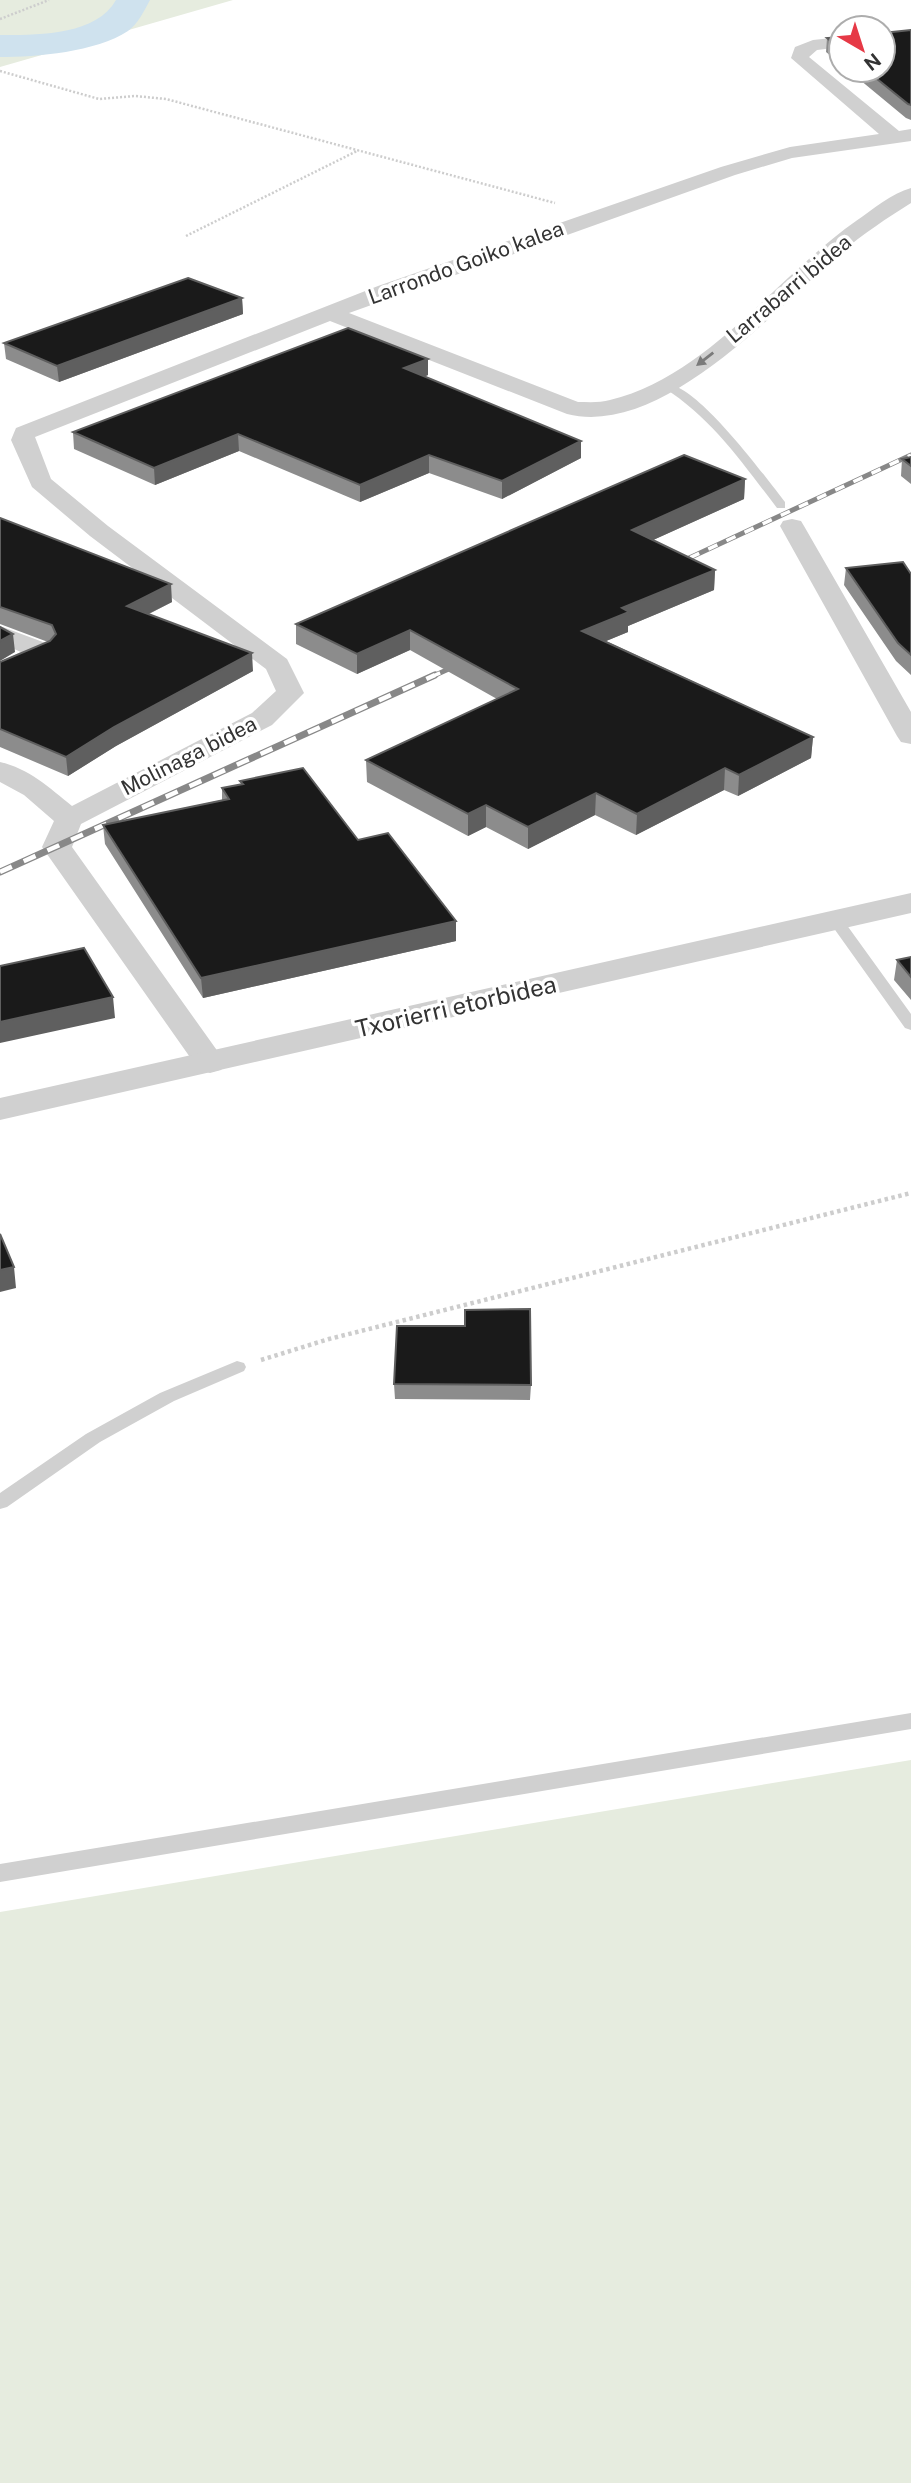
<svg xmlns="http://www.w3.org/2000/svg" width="911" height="2483" font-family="'Public Sans',sans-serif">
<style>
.green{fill:#e6ecdf}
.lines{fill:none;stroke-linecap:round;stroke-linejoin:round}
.river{fill:#cfe2ee;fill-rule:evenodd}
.path-far1{stroke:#cdcdcd;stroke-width:2.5;stroke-dasharray:2 2;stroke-linecap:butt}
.path{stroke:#cdcdcd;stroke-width:4.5;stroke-dasharray:3.5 3.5;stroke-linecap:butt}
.service{fill:#d0d0d0;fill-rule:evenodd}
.minor{fill:#d0d0d0;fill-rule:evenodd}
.tertiary{fill:#d0d0d0;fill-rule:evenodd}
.rail-far1-casing{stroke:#888;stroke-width:5}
.rail-casing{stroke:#888;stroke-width:7}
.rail-far1{stroke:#fff;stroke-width:3.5;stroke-dasharray:10;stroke-linecap:butt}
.rail{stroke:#fff;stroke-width:4.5;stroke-dasharray:13;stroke-linecap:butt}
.wall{fill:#8c8c8c}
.shaded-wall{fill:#5f5f5f}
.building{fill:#1a1a1a;stroke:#5f5f5f;stroke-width:2}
.oneway{fill:#7a7a7a}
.labels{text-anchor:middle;stroke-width:7;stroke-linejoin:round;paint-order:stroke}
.far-street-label{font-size:21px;fill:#333;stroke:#fff}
.street-label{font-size:24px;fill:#333;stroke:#fff}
</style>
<rect width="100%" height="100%" fill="#fff"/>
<path class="green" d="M0,0H233L0,67Z
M911,1760V2483H0V1912Z"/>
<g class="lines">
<path class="river" d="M116,0H150C144,11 138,24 128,31C96,52 37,57 0,57V35C36,35 96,36 116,0Z"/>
<path class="path-far1" d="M0,19L49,0
M0,71L99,99L135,96L166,99L555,203
M186,236L359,150"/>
<path class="path" d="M261,1360L329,1339L911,1193"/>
<path class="service" d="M664,384C695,380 766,478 785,502V508H777C743,464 712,418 664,388Z
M836,915L841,917L911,1014V1030L905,1028L828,920Z
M237,1361L244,1363L246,1367L244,1371L174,1401L100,1442L7,1507L0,1509V1493L86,1434L160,1393Z
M911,1713V1729L0,1882V1864Z"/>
<path class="minor" d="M841,37V47L817,50L809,57L899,131L911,129V141L792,158L735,175L349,313L578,402C588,402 600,403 610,400C708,376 776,277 856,221C872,210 892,193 911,188V203C887,218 863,234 842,252C777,308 662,438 567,414L330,321L35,437L51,479L108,526L287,659L304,693L272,725L81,824L72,847L226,1063L221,1070L210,1073L199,1070L42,847L54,821L24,795L0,782V762C28,768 50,788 72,806L252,713L276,691L266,669L90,536L32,487L11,440L16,428L378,286L721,167L790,147L879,134L791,58L795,47L813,40Z
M792,519L801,521L804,526L911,712V744L901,742L897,736L780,526L783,521Z
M0,626L51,645L55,651L51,657L0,681V662L21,652L0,643Z"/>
<path class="tertiary" d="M911,893V913L0,1120V1098Z"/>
<g class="rail-far1-casing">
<path id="rail-far1" d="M672,566L911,455
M431,677L462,663"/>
</g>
<g class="rail-casing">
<path id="rail" d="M0,872L435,675"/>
</g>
<use href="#rail-far1" class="rail-far1"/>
<use href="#rail" class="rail"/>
</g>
<path class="wall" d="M911,30V120L906,118L848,70H883Z
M841,37V64L826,52L827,38Z
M242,298L243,314L59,382L6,359L4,343Z
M428,375L425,377L581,441V458L502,499L429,473L360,502L239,451L155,485L74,449L73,432Z
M911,457V484L901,476L902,459Z
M745,479L744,499L653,540L715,570L714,590L628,626V632L606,641L813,737L811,758L738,796L724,790L636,835L595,815L528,849L486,827L468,836L367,782L366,760L497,699L410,650L357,674L296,644V624Z
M0,518L172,602L149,614L253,671L116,746L68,776L0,747V662L48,642L0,624Z
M846,568L911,574V675L896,661L844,585Z
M240,781L358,840L456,941L203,998L105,844L103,825L222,800V788L241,784Z
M911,957V1000L894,980L897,960Z
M465,1326L531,1385L530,1400L395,1399L394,1384Z"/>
<path class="shaded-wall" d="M242,298L243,314L59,382L57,366Z
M428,359V375L404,385V368Z
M238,434L239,451L155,485L154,468Z
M581,441V458L502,499V481Z
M429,455V473L360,502V485Z
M745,479L744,499L631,550L632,530Z
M715,570L714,590L628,626V632L582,651V631L622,608Z
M171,584L172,602L128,624L127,606Z
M410,630V650L357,674V654Z
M13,634L15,652L0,661V641Z
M252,653L253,671L116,746L68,776L66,757L114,727Z
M813,737L811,758L738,796L739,775Z
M725,768L724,790L636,835L637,814Z
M596,793L595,815L528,849V827Z
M486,805V827L468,836V814Z
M456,921V941L203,998L201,978Z
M113,997L115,1018L0,1043V1022Z
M14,1267L16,1288L0,1292V1270Z"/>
<path class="building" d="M911,30V105L908,104L866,70H883V33Z
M841,37V49L827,38Z
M188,278L242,298L57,366L4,343Z
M348,328L428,359L404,368L581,441L502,481L429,455L360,485L238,434L154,468L73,432Z
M684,455L745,479L632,530L715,570L622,608L629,612L582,631L813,737L739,775L725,768L637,814L596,793L528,827L486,805L468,814L366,760L518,689L410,630L357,654L296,624Z
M911,457V466L902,459Z
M0,518L171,584L127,606L252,653L114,727L66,757L0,729V662L50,641L56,634L52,625L0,607Z
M903,562L911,574V655L898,643L846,568Z
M0,627L13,634L0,641Z
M303,768L358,840L388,833L456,921L201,978L103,825L229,799L222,788L243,784L240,781Z
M84,948L113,997L0,1022V966Z
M911,957V977L897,960Z
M0,1234L14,1267L0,1270Z
M530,1309L531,1385L394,1384L397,1326H465V1310Z"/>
<defs><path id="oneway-solid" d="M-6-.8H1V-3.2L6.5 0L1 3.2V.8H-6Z" transform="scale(1.75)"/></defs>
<use class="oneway" href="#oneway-solid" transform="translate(705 359) rotate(142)"/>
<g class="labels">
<g class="far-street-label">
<text transform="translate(466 263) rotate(-20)" y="7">Larrondo Goiko kalea</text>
<text transform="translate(789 289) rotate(-40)" y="7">Larrabarri bidea</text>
<text transform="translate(189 756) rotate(-27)" y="7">Molinaga bidea</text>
</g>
<g class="street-label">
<text transform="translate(456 1007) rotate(-13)" y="8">Txorierri etorbidea</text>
</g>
</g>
<g transform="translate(862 49) rotate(141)"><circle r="33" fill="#ffffff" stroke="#adadad" stroke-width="2"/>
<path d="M0-5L12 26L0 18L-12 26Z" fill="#e63946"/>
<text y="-10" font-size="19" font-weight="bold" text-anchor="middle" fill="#333333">N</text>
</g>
</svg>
